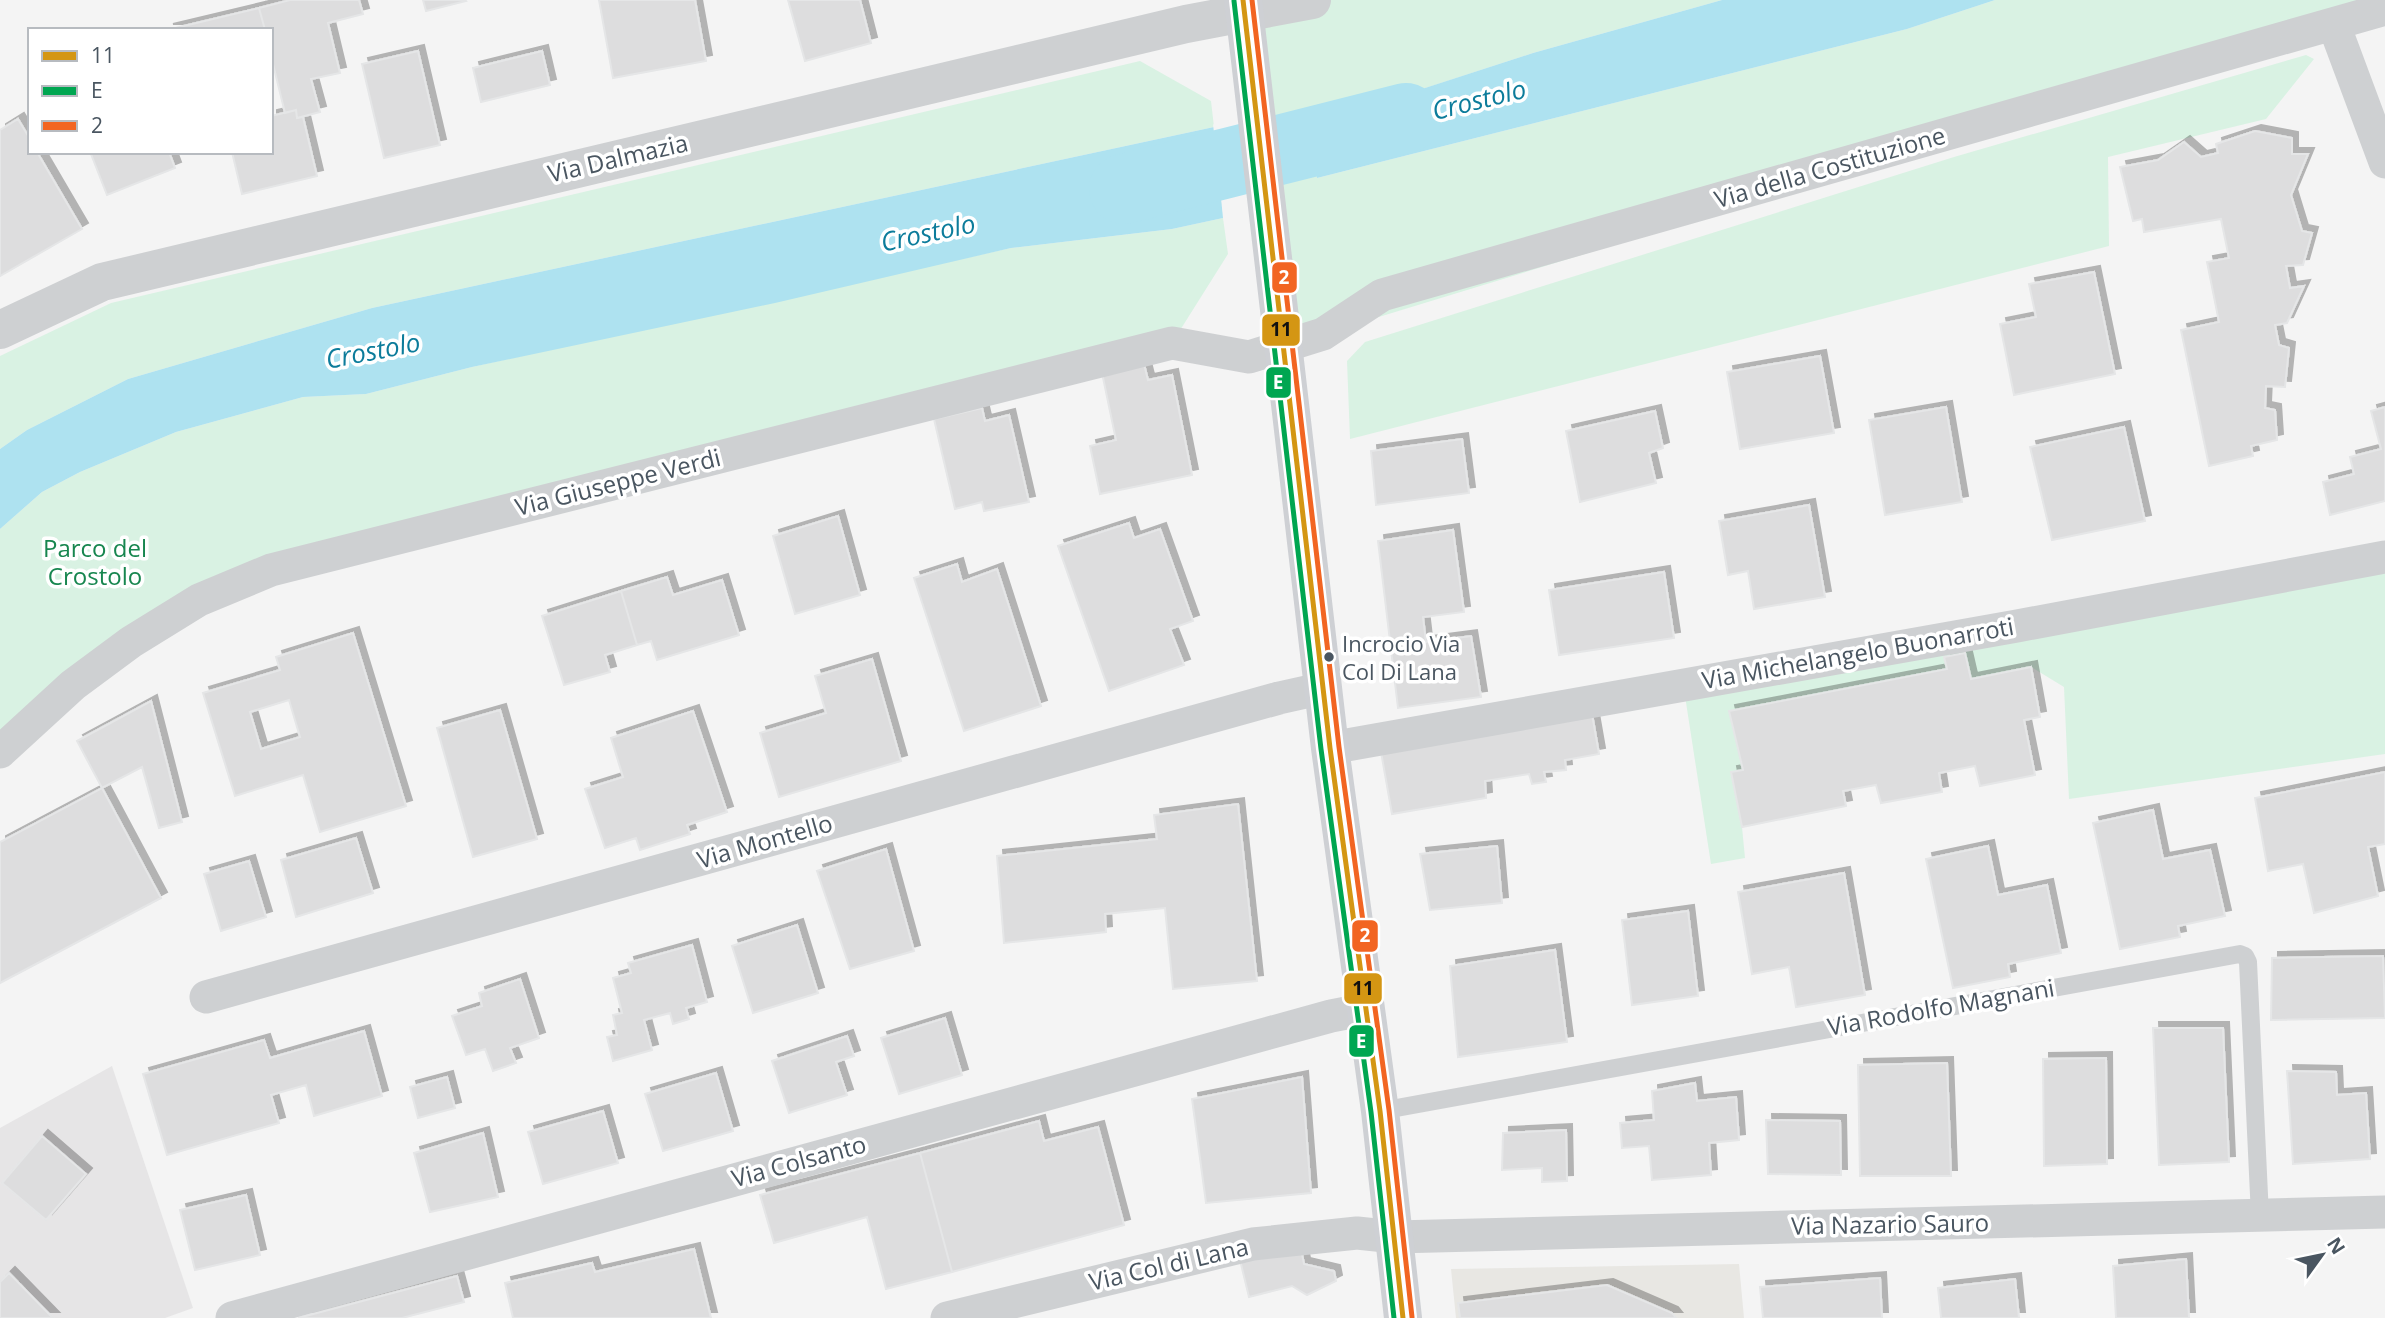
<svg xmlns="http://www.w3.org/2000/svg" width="2385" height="1318" font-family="'Open Sans',sans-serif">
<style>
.commercial{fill:#e8e7e3}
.education{fill:#e6e5e6}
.green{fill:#d9f2e3}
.water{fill:#aee2f0}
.pier{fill:#f4f4f4}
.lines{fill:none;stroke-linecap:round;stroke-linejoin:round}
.river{stroke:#aee2f0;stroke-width:70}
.building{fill:#ddddde;stroke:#e5e6e7;stroke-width:2;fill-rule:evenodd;filter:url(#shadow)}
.service{stroke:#ced0d2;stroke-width:18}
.minor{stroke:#ced0d2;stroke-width:33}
.tertiary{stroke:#ced0d2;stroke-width:38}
.secondary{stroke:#ced0d4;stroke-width:38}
.bus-1-casing{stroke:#fff;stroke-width:10}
.bus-2-casing{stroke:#fff;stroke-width:10}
.bus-3-casing{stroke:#fff;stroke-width:10}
.bus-1{stroke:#d49613;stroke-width:5}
.bus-2{stroke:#00a651;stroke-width:5}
.bus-3{stroke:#f26522;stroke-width:5}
.bus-dot{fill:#4a5661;stroke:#fff;stroke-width:2.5}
.labels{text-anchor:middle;stroke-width:7;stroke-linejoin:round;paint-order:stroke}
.bus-label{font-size:22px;fill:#4a5661;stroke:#fff;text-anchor:start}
.street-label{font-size:24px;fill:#4a5661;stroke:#fff}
.park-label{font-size:24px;fill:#17864f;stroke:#fff}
.water-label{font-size:26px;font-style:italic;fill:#0c7c9b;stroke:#fff}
.line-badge{stroke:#fff;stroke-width:2.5}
.badge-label{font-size:19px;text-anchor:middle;font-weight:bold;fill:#fff}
.pale-badge-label{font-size:19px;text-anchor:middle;font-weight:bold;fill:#111}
</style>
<defs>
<filter id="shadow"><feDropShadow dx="6" dy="-6" stdDeviation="0" flood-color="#0004"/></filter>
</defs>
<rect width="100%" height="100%" fill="#f4f4f4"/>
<path class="commercial" d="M1739,1264L1744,1318H1456L1451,1269Z"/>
<path class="education" d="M112,1066L193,1308L165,1318H0V1128Z"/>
<path class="green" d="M1312,0H1722L1533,53L1312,125L1317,178L1907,29L1995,0H2385V9L1284,346L1245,13Z
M2306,55L2314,59L2266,119L2108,157L2109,246L1350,439L1347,361L1365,342L1954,157Z
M1140,61L1211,101L1214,127L372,308L128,379L27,430L0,449V356L111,303Z
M1223,218L1228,254L1172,343L199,600L0,752V529L42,492L80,472L176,432L303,397L366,394L472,367L1011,248L1172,229Z
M2385,563V754L2069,799L2064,687L2031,667L1971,679L1965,653L1945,657L1947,669L1730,711L1743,770L1731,773L1742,827L1745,858L1711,864L1685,696Z"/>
<path class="water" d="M1722,0H1995L1907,29L1317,178L1311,125L1533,53Z
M1214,127L1223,218L1172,229L1011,248L775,303L472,367L366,394L303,397L176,432L80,472L42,492L0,529V449L27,430L128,379L372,308Z"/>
<path class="pier" d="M1213,124L1217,127L1227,217L1224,221Z"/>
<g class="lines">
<path class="river" d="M1124,189L1406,118"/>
</g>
<path class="building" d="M290,0H359L363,14L328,23L340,73L311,79L320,112L297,118L296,110L285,113L271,56V30H265L259,8Z
M423,0H465L466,1L426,11Z
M599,0H695L706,61L613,78Z
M788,0H860L871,43L805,61Z
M259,8L265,30H167Z
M418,51L440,145L384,158L362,64Z
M542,51L550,85L481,102L473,68Z
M296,110L297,118L303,117L317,176L242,194L232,152H271V116Z
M18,119L30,139V152H37L82,229L0,276V130Z
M2255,131L2292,138V154H2308L2291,195L2302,231L2312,233L2303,265L2286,266L2290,288L2304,286L2287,323L2275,325L2279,345L2289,348L2285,387L2266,386L2265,408L2275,410L2277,440L2251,446L2253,456L2209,466L2181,330L2219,322L2207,262L2229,258L2221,219L2144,232L2142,219L2133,221L2120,167L2158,160L2184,142L2201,157L2218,153L2216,144Z
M95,152H169L175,168L107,195L91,154Z
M2094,272L2115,374L2014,395L2000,324L2036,317L2029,284Z
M1820,356L1834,433L1740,449L1727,372Z
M1143,360L1148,380L1172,375L1192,475L1100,494L1090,446L1116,440L1101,368Z
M1946,407L1962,502L1885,515L1869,420Z
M2385,407V501L2330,515L2323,482L2354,474L2350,457L2381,449L2371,411Z
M982,408L985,421L1009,415L1029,502L984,511L982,502L955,509L934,419Z
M1655,411L1663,448L1649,453L1656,483L1580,502L1566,431Z
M2124,427L2145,521L2052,540L2030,447Z
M1462,439L1469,493L1376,505L1371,451Z
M1809,505L1825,597L1754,609L1748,571L1728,575L1719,521Z
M838,516L860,595L795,614L773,536Z
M1129,523L1134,538L1160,529L1193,621L1170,629L1184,665L1109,691L1058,546Z
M1453,530L1464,612L1423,617L1426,642L1471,636L1481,697L1398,708L1378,541Z
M957,564L962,582L997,569L1041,706L964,731L914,578Z
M1664,572L1674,638L1559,655L1549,590Z
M667,577L673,595L722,580L739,635L657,660L651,641L637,645L621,591Z
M621,591L637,645L605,655L610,672L564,685L542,616Z
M353,633L406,806L320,832L303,775L235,796L203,693L280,670L276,657ZM289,700L300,737L261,749L250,712Z
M1965,653L1971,679L2031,667L2040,717L2024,720L2035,775L1980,786L1975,766L1939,773L1942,792L1881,803L1876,785L1843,791L1846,806L1742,827L1731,772L1743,770L1729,711L1947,669L1944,657Z
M872,659L901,761L779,797L760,733L826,713L815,676Z
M151,701L182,822L159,828L142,767L102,788L77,741Z
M500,710L537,839L473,857L437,728Z
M693,711L727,812L687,825L690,834L640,850L636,838L605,848L585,789L623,777L611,738Z
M1592,714L1599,754L1565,760L1566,770L1544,772L1546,782L1532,784L1529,774L1485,781L1486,798L1392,814L1381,752Z
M2385,772V844L2368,847L2378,896L2314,913L2303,864L2268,871L2255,798Z
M102,788L161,898L0,983V842Z
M1238,804L1257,981L1173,989L1165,908L1105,914L1106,932L1004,943L997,856L1157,839L1154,815Z
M2153,810L2163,859L2210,850L2225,916L2178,926L2180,937L2120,949L2093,823Z
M356,838L373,893L296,917L281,860Z
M1497,846L1502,903L1430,910L1420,854Z
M1988,846L1998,895L2047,885L2061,953L2008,964L2010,977L1953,988L1926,859Z
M886,849L914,951L850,969L817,871Z
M249,861L266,917L221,931L204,874Z
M1844,873L1865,995L1796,1007L1789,967L1752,974L1738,892Z
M1688,911L1698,996L1632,1005L1622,920Z
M797,925L818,993L753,1013L732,946Z
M692,945L707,1002L686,1008L689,1019L673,1024L670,1013L644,1020L652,1050L613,1061L607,1037L617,1035L613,1015L622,1013L613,978L631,973L628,963Z
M1555,950L1567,1042L1458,1057L1450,966Z
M2383,956L2385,1018L2271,1020L2272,958Z
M520,979L539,1038L510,1048L516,1063L493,1071L485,1049L466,1055L452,1016L482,1006L479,993Z
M945,1018L962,1075L899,1094L881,1038Z
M2153,1028H2223L2229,1162L2159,1165Z
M364,1031L382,1096L314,1116L306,1085L271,1095L279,1123L167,1155L143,1074L264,1040L270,1058Z
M847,1036L854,1056L836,1062L847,1095L789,1113L772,1061Z
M2106,1058L2107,1164L2044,1166L2043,1059Z
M1947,1063L1951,1176H1860L1858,1065Z
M2287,1071L2336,1072L2337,1095L2366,1093L2370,1159L2293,1164Z
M716,1073L733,1131L663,1151L645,1094Z
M447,1077L455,1108L418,1118L410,1087Z
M1302,1077L1311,1193L1206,1203L1192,1099Z
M1695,1083L1697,1101L1736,1097L1739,1140L1709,1143L1711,1175L1652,1180L1649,1146L1622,1148L1620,1123L1654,1120L1652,1091Z
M603,1111L618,1163L543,1184L528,1132Z
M1766,1120L1840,1121L1841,1175L1768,1174Z
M1039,1121L1044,1141L1098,1127L1124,1225L952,1272L920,1153Z
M1566,1130L1567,1181L1542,1182V1168L1502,1170L1503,1133Z
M483,1133L498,1197L430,1212L414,1153Z
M42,1136L86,1174L46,1220L2,1183Z
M920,1153L952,1272L886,1289L867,1217L774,1243L760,1195Z
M246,1195L260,1255L195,1270L180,1210Z
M1300,1244L1304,1264L1334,1271L1336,1281L1307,1295L1292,1286L1249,1297L1240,1260Z
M694,1249L711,1318H513L505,1283L592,1263L595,1272Z
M2186,1259L2189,1318H2116L2113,1266Z
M9,1273L53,1318H0V1282Z
M457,1276L464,1302L402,1318H298Z
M1880,1278L1882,1318H1763L1760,1287Z
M2015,1279L2019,1318H1941L1938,1288Z
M1607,1285L1672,1313L1676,1318H1460L1458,1303Z"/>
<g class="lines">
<path class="service" d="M1380,1111L2240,954L2245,956L2248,962L2260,1216"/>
<path class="minor" d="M2334,25L2385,162
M1330,748L2017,626L2385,557
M0,752L73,685L131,642L199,600L271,570L1172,343L1249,357L1323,334L1382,295L2385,9
M206,997L1279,698L1324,688
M232,1318L1331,1016L1367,1009
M947,1318L1253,1244L1357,1233L1395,1237L2385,1212"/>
<path class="tertiary" d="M0,330L102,282L1186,24L1312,0"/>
<path class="secondary" d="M1243,0L1330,748L1380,1111L1403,1318"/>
<g class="bus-1-casing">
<path id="bus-1" d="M1243,0L1330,748L1380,1111L1403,1318"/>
</g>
<g class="bus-2-casing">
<path id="bus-2" d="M1234,1L1321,749L1371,1112L1394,1318"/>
</g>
<g class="bus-3-casing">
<path id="bus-3" d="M1252,0L1339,747L1389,1110L1412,1317"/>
</g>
<use href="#bus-1" class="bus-1"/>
<use href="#bus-2" class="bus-2"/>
<use href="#bus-3" class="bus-3"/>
</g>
<circle class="bus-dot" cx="1329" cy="657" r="6"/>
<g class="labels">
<g class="bus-label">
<text x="1342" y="652">Incrocio Via<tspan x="1342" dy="28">Col Di Lana</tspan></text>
</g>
<g class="street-label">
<text transform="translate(618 159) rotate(-13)" y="8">Via Dalmazia</text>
<text transform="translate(1830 168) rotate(-16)" y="8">Via della Costituzione</text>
<text transform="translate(618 483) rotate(-14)" y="8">Via Giuseppe Verdi</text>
<text transform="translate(1858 654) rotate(-10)" y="8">Via Michelangelo Buonarroti</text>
<text transform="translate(765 842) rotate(-16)" y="8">Via Montello</text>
<text transform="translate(1941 1008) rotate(-10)" y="8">Via Rodolfo Magnani</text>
<text transform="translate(799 1162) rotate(-15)" y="8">Via Colsanto</text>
<text transform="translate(1890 1225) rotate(-1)" y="8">Via Nazario Sauro</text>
<text transform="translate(1169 1265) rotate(-13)" y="8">Via Col di Lana</text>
</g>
<g class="park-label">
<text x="95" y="557">Parco del<tspan x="95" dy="28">Crostolo</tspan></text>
</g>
<g class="water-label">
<text transform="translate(1479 100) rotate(-14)" y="9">Crostolo</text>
<text transform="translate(928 233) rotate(-12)" y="9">Crostolo</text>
<text transform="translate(373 351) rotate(-11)" y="9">Crostolo</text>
</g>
</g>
<g class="line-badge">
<rect x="1271" y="261" width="27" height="33" rx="7" fill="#f26522"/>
<rect x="1261" y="313" width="40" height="34" rx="7" fill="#d49613"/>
<rect x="1265" y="366" width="27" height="33" rx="7" fill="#00a651"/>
<rect x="1351" y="919" width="28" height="34" rx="7" fill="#f26522"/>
<rect x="1343" y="972" width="40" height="33" rx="7" fill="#d49613"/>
<rect x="1348" y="1024" width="27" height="34" rx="7" fill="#00a651"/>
</g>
<g class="badge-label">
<text x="1284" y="284">2</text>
<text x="1278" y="389">E</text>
<text x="1365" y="942">2</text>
<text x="1361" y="1048">E</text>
</g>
<g class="pale-badge-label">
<text x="1281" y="336">11</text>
<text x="1363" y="995">11</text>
</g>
<rect x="28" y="28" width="245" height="126" fill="#ffffff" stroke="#b7bbc0" stroke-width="2"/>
<rect x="42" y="51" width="35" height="10" fill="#d49613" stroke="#b7bbc0" stroke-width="2"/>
<text x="91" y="63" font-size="21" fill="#4a5661">11</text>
<rect x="42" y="86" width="35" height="10" fill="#00a651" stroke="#b7bbc0" stroke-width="2"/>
<text x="91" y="98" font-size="21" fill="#4a5661">E</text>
<rect x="42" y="121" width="35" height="10" fill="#f26522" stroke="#b7bbc0" stroke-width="2"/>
<text x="91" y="133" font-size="21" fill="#4a5661">2</text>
<g transform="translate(2322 1255) rotate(57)" stroke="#ffffff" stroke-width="5" paint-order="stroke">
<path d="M0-5L12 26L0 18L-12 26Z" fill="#4a5661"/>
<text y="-10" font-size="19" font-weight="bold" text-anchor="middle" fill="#4a5661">N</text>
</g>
</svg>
